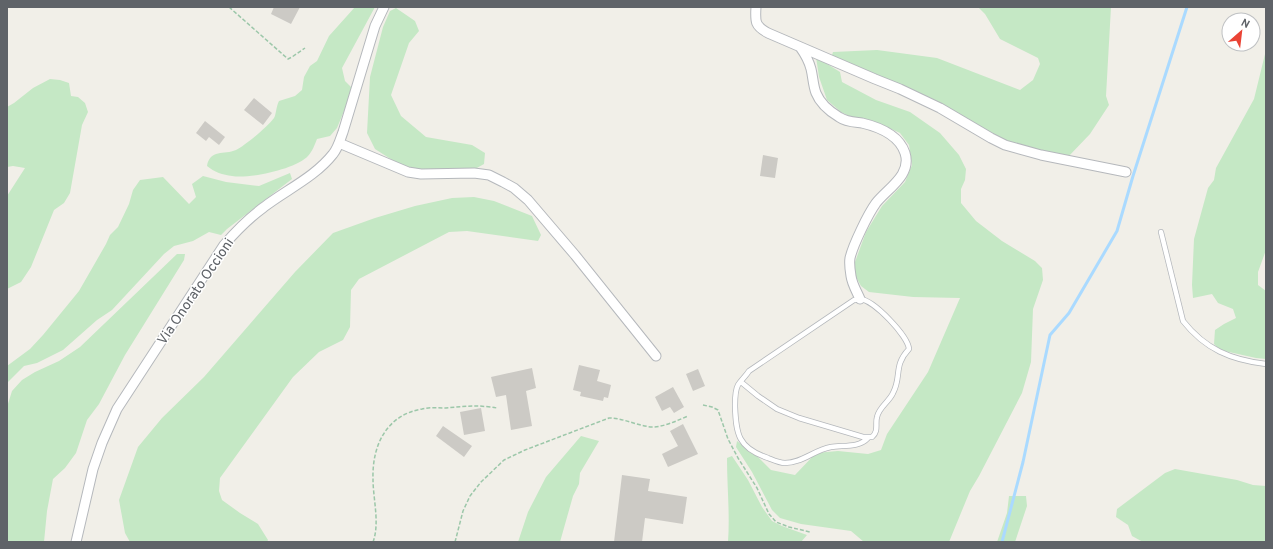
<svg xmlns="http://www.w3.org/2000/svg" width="1273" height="549" font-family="Overpass,sans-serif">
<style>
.green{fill:#c5e8c5}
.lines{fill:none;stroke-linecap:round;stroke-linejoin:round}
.stream{stroke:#aadaff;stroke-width:3}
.building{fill:#cccac5}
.service-casing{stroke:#b5b8bc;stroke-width:6}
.minor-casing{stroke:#b5b8bc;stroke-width:11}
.path{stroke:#9cc7a9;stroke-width:1.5;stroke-dasharray:4 2;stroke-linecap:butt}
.service{stroke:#fff;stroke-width:4.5}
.minor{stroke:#fff;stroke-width:9}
.labels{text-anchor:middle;stroke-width:3;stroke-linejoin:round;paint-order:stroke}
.street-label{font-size:14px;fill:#5f6368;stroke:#fff}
</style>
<rect width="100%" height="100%" fill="#f1efe8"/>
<path class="green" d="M355,7H375L342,68L345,81L353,89L337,128L330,136L317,139C315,144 312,152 308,156C296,169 250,179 232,176C223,175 214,172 207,166C210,149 224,155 236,150C245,146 268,126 274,118C276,115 276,107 279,101L295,96L302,90L304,77L310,66L317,61L329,36Z
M978,7H1111L1106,96L1109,105L1090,134L1068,157L1020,146L994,137L831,58L833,52L877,50L937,58L1020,90L1033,80L1040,64L1038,58L1000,39L985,14Z
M396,8L415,21L419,31L409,43L391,95L401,116L426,137L472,145L485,153L484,164L475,169L416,170L400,165L375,149L367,133L370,77L383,27L390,11Z
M1266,50V250L1258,272V285L1266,291V359L1256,358L1220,350L1214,344L1215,330L1224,324L1236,318L1233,309L1218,303L1212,294L1193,298L1192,285L1194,239L1208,188L1214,180L1216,168L1254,99Z
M816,57L840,72L842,82L876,100L910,112L940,133L959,155L966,169L965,180L961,189V203L976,221L1002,241L1035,261L1042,268L1043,280L1033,309L1031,362L1022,393L979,476L970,491L949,542H864L851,531L801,524L780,518L772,510L752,472L736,447L737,441L758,457L771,470L795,475L816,453L838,451L868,454L881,450L887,434L928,372L960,298L913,297L869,292L861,286L855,275V262L866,232L882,206L905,182L912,165L909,145L900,133L878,123L855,119L841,112L827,100L819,77Z
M50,79L60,80L69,83L71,96L78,97L85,103L88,112L82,125L70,193L64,203L54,210L31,267L21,282L7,289V196L25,168L13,166L7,167V107L14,103L33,88Z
M290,173L292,179L227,229L221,235L209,232L193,241L174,246L164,254L112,310L97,320L63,350L37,363L24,366L7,383V366L30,349L43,335L79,291L106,244L110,235L118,227L129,204L133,190L140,180L163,177L189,204L196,197L192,184L203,176L226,182L259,186Z
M474,197L494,201L532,216L541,235L538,241L467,231L449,232L359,279L351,290L350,327L343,340L319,352L293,377L220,478L219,491L222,500L240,513L258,524L268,540L267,542H130L125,533L119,500L138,447L162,418L204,377L295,272L333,233L375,218L415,206L452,198Z
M177,254H185L184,260L125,355L99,404L87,420L76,453L65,468L53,479L47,511L44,542H7V407L12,391L22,380L35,372L59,361L80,347Z
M581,436L599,441L580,473L579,484L573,496L560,542H518L528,512L546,477Z
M732,456L748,480L762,507L772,521L782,526L807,535L801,542H728C730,514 727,486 727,458Z
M1175,469L1237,480L1253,485L1266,486V542H1143L1132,536L1128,525L1116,517L1117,509L1165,473Z
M1009,496H1026L1027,506L1015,542H997L1007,513Z"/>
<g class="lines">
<path class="stream" d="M1002,542L1023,462L1050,335L1069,313L1117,231L1133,176L1187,7"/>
</g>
<path class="building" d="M274,7H300L291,24L271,14Z
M254,98L272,113L263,125L244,110Z
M205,121L225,137L219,145L209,137L206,141L196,133Z
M763,155L778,158L775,178L760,176Z
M579,365L600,370L597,381L611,385L608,398L604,397L603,401L580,396L581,392L573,390Z
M532,368L536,388L526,391L532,426L511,430L506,395L496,397L491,377Z
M698,369L705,386L693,391L686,374Z
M673,387L684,407L674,413L670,407L662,411L655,397Z
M481,408L485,431L464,435L460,412Z
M683,424L698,454L668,467L662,454L678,446L670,431Z
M443,426L472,446L464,457L436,436Z
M622,475L650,479L648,491L687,497L683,524L645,518L642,542H614Z"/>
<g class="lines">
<g class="service-casing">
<path id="service" d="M1161,232L1183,321C1205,349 1231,360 1266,364
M741,382L758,396L777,409L799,418L863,437H872C879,431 875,424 877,417C879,407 889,402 893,393C902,376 893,366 909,349C908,336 874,300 860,299C858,299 856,300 854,300L749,371C746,376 741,380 738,385C735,390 735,400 735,406C736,434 738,448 768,458C773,460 779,463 785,463C802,463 814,450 831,447C843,445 859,448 868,438"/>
</g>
<g class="minor-casing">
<path id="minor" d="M756,7C755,22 755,26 768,33L875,79L900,89L940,108L991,138L1005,145L1041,155L1126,172
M800,47C805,54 809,61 811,69C813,77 813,85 816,93C820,103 829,111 839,117C846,122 854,122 862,123C879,127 899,135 905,153C912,175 888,188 876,203C868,214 853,245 850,258C849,264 850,270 851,276C852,284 857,292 860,299
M339,143L408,172L421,174L474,173L489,175L503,182L514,188L528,200L575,255L656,356
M76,542L93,469L102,443L117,409L224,245C236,231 249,218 264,207C286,190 315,177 333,154C338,148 340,140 343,132L375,26L384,7"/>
</g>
<path class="path" d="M229,7L288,59L292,57L305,48
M703,405L712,407L718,410L728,439L738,458L757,488L769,514L776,522L789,527L810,532
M373,542C380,523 373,499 373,479C372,446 386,415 422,409C429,407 438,408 446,408C456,407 466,406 476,406C483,406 491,407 497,408
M455,542L463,511L470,496L481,482L504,460L525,450L609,418C624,418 637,426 652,427C664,427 676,421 688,416"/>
<use href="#service" class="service"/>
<use href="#minor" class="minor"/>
</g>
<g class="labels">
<g class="street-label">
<text transform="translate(195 291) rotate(-56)" y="5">Via Onorato Occioni</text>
</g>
</g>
<rect width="1273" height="549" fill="none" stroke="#5f6368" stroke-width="16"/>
<g transform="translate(1241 32) rotate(28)"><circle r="19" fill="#ffffff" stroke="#bfc1c3"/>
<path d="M0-3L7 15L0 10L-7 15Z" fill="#ea4335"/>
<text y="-6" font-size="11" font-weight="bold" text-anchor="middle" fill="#5f6368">N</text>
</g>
</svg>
